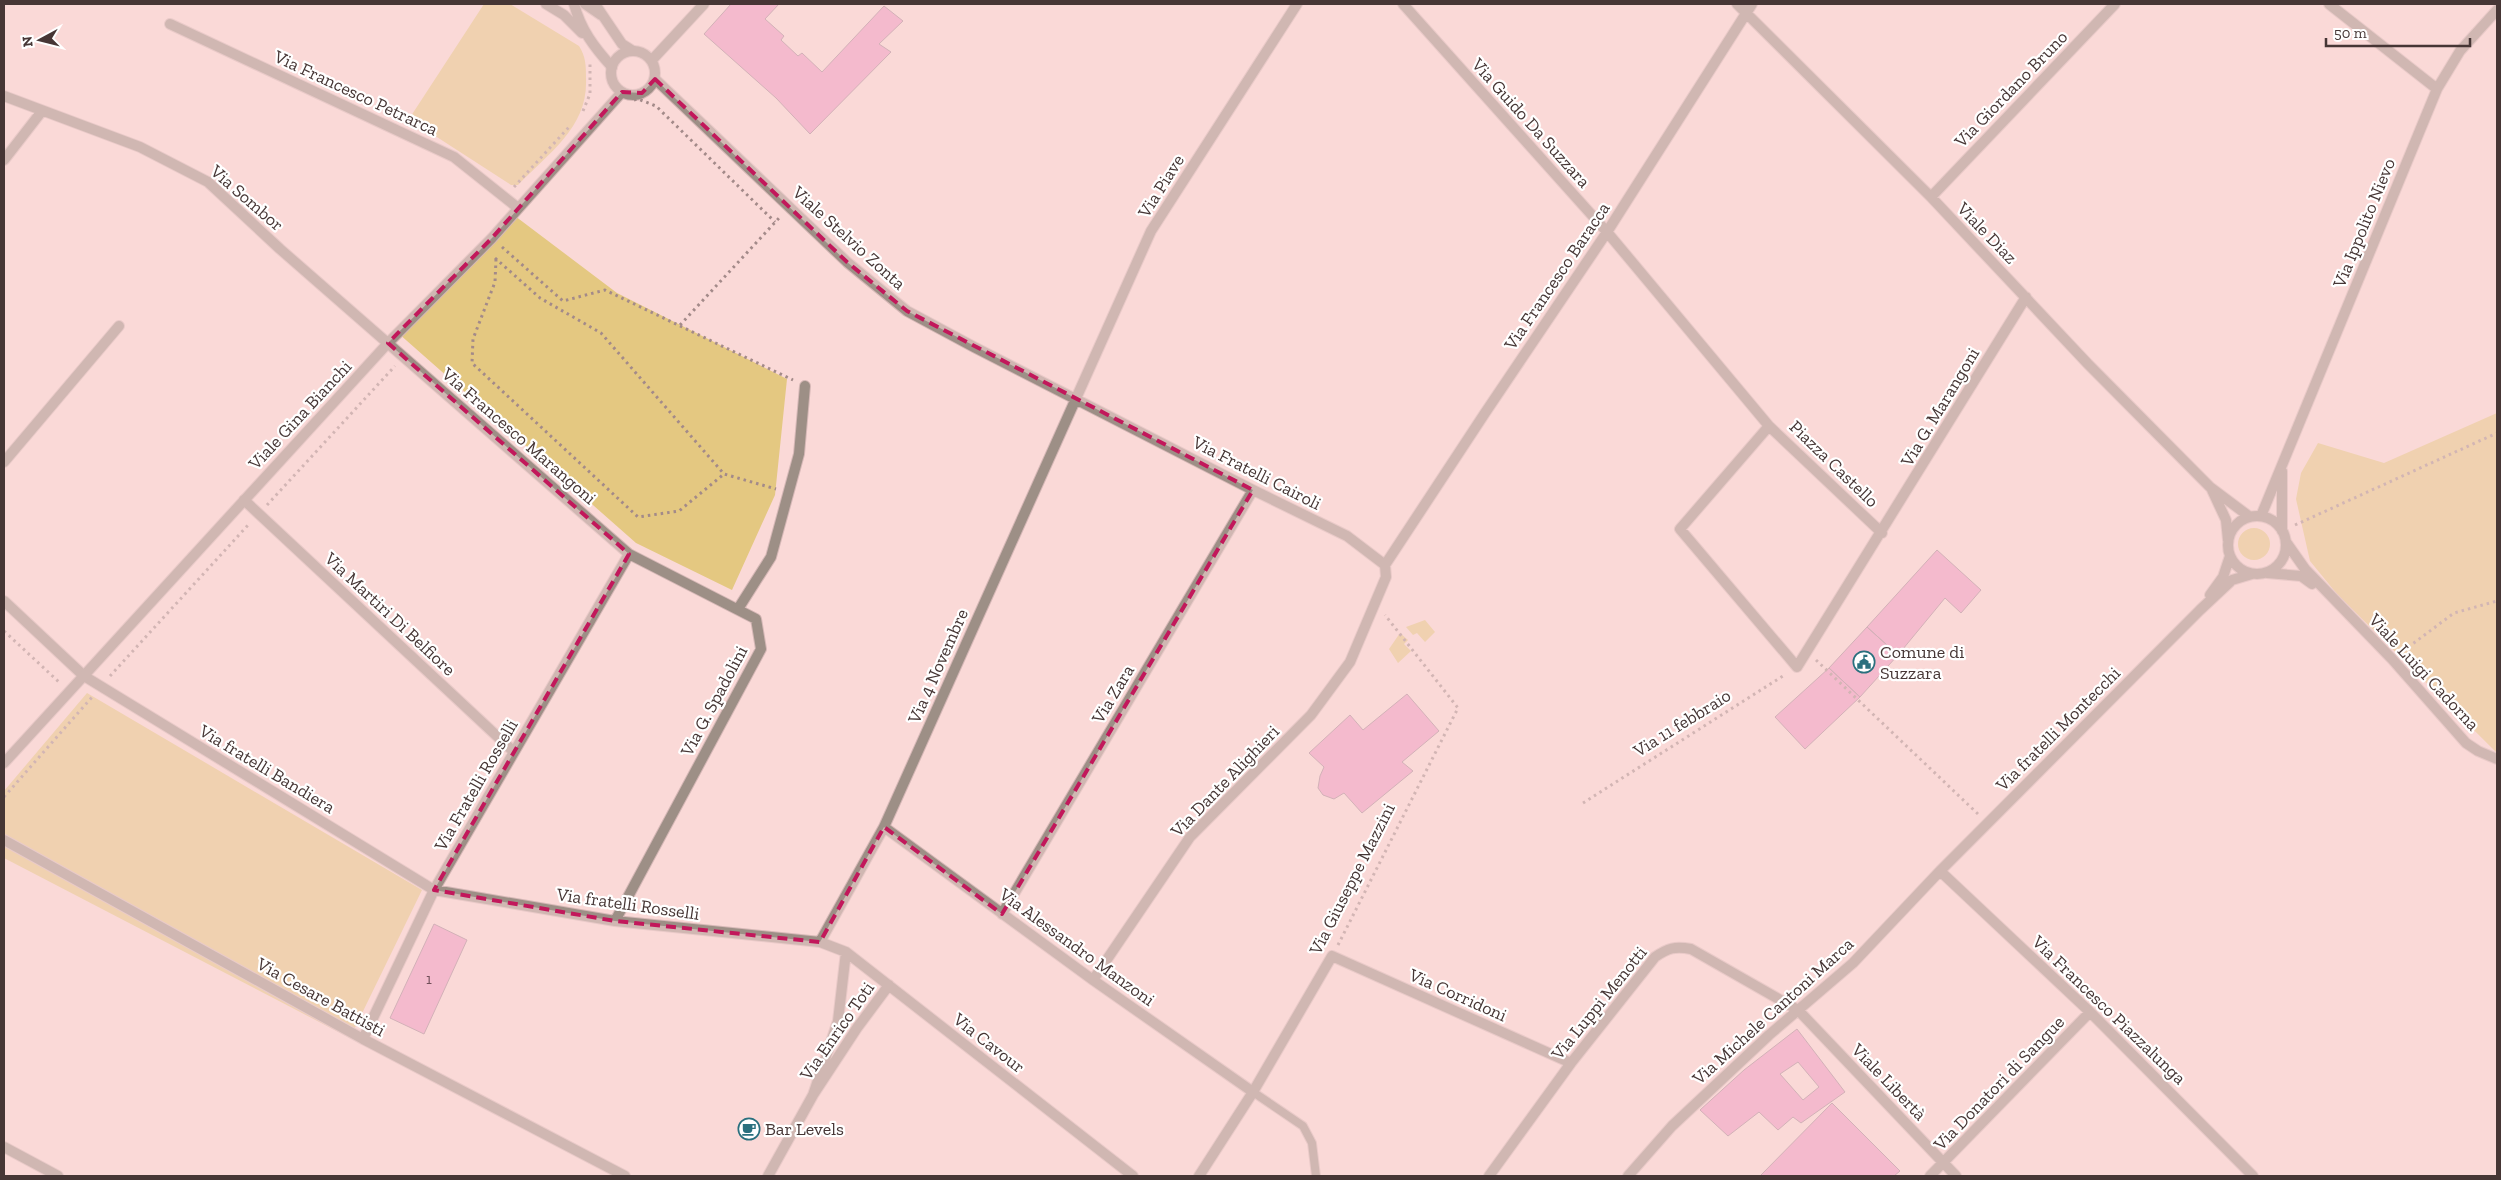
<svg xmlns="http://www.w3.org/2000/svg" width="2501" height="1180" font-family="'Zilla Slab',serif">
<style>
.green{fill:#e4c881}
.building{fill:#ee94c2;stroke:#a38191;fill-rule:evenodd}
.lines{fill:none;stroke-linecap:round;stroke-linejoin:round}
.service-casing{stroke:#d6b8b7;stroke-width:10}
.minor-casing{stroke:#d6b8b7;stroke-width:12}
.tertiary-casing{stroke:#d6b8b7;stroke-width:12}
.path{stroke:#a38a89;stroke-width:3;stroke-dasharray:2.5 4;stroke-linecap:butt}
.service{stroke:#9d8f86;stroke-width:8}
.minor{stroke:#9d8f86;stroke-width:10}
.tertiary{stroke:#9d8f86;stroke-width:10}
.marked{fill:none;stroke:#c2185b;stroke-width:4;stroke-dasharray:10 6;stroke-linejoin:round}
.labels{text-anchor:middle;stroke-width:4.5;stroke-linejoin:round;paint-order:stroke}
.number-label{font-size:15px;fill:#704e58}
.street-label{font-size:18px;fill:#463635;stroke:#fff}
.poi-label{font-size:18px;fill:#463635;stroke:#fff;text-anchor:start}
</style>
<rect width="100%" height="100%" fill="#fad9d7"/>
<path class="green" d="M484,4H510L579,46C586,57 586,66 586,79C588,127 550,152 518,185H511L409,119Z
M515,216L617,293L787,379L775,495L732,590L636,543L398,333Z
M2497,413V753L2337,594L2310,561L2296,499L2301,473L2318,443L2384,463Z
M2238 544a16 16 0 1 1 32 0a16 16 0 1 1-32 0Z
M1425,620L1435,632L1425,642L1417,633L1413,635L1406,627Z
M1400,633L1408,640L1404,644L1411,651L1398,663L1389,649Z
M87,693L422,890L350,1038L4,858V791Z"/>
<path class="building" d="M731,4H779L765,19L784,36L781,40L798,56L802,53L822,72L884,6L903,21L879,44L891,52L810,134L776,98L704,34Z
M1937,550L1981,590L1961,613L1945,598L1898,655L1867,627Z
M1867,627L1898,655L1860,697L1829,668Z
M1829,668L1860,697L1805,749L1775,717Z
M1407,694L1439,731L1402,762L1413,771L1362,813L1344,793L1334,799L1323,795L1318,788L1320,776L1324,767L1309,753L1350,715L1363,730Z
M434,924L467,940L424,1034L390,1018Z
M1797,1029L1845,1092L1801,1123L1793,1117L1778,1130L1759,1112L1728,1136L1700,1110L1744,1070ZM1798,1062L1819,1087L1803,1100L1780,1074Z
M1832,1103L1900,1171L1894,1176H1763L1761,1175Z"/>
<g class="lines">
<g class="service-casing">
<path id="service" d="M1253,1092L1303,1126L1312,1143L1316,1176"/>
</g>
<g class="minor-casing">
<path id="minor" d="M546,4L564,15L582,33
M574,4C581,30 594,47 612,67
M585,4L601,15
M595,4L622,44L633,51
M1403,4L1607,232L1769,426
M1737,4L1931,197L2088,364L2210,487L2250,517
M2329,4L2437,89
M170,24L454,157L518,208
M655,79L847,262L907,311L974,347L1253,490L1347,536L1385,565L1386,577L1350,662L1311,715L1190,837L1093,980
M4,96L140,147L208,182L280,249L629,554L756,619L761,649L615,921
M4,160L42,111
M1931,197L2115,4
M4,462L119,326
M2282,471V531
M2212,490L2226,520L2228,540
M244,500L514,752
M2261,516L2437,89L2460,51L2497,10
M2228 545a29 29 0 1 1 58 0a29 29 0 1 1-58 0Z
M1882,533L1769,426L1680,529L1797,667L2026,297
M2286,542L2305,569L2392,659L2466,743L2478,751L2497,759
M1385,565L1485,413L1607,232L1752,4
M2267,573L2301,576L2312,584
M2210,595L2223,577L2230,556
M4,601L84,676L434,890L615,921L820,942L846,952L1133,1176
M738,609L771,557L799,454L805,386
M884,827L1093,980L1253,1092
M4,840L363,1039L625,1176
M1940,871L2090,1012L2253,1176
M1002,914L1253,490
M820,942L884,827L1151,231L1297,4
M846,952L838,1021L813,1095L857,1028L889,985
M363,1039L434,890L629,554
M4,1147L58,1176
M768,1176L813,1095
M1199,1176L1253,1092L1332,956L1571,1063
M1489,1176L1571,1063L1655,957C1668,948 1675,946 1691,949L1798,1010L1956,1176
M1628,1176L1672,1126L1769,1035L1853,963L1940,871L2200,610L2232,580L2252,574
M1930,1176L2090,1012"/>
</g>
<g class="tertiary-casing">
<path id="tertiary" d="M611 73a22 22 0 1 1 44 0a22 22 0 1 1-44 0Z
M652,60L704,4
M4,763L388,343L492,238L622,92"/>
</g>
<path class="path" d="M634,100L638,99L656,106L775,222
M583,111L590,94V64
M514,187L569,127
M502,247L563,301L605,290L793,380
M495,258L540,298L601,333L724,474L776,489
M496,259L495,282L473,339L472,363L638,517L679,511L724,474
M680,325L780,217
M267,505L395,366
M2295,525L2497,433
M4,631L60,683
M2403,651L2454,613L2497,601
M1816,660L1978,814
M110,676L249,524
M4,797L93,696
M1583,803L1786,674
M1338,945L1458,708L1385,615"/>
<use href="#service" class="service"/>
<use href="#minor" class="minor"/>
<use href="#tertiary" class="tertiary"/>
</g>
<path d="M0 0H2501V1180H0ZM655,79L847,262L907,311L1253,490L1002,914L884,827L820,942L615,921L434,890L629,554L388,343L492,238L622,92L642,93Z" fill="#fad9d7" fill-opacity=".55" fill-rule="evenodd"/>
<path class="marked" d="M655,79L847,262L907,311L1253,490L1002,914L884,827L820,942L615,921L434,890L629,554L388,343L492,238L622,92L642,93Z"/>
<defs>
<g id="civic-ring" transform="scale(1.125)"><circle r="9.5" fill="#fff" stroke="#2a707e" stroke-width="1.5"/><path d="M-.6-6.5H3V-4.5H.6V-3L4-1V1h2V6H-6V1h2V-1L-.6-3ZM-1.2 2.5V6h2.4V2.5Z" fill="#2a707e"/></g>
<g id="cafe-ring" transform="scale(1.125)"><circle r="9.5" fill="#fff" stroke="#2a707e" stroke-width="1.5"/><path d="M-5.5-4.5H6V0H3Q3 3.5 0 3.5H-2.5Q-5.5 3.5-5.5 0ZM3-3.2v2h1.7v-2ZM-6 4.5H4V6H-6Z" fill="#2a707e"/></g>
</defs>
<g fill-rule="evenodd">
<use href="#civic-ring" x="1864" y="662"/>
<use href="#cafe-ring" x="749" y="1129"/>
</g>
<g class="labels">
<g class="number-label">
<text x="429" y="984">1</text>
</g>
<g class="street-label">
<text transform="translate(2011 89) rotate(-46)" y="6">Via Giordano Bruno</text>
<text transform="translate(356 93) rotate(25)" y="6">Via Francesco Petrarca</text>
<text transform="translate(1531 123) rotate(48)" y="6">Via Guido Da Suzzara</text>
<text transform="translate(1161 186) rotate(-58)" y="6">Via Piave</text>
<text transform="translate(247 198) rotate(41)" y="6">Via Sombor</text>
<text transform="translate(2364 223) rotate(-68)" y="6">Via Ippolito Nievo</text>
<text transform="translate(1987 233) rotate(46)" y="6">Viale Diaz</text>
<text transform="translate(849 238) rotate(42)" y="6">Viale Stelvio Zonta</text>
<text transform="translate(1557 276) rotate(-56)" y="6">Via Francesco Baracca</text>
<text transform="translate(1940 407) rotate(-59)" y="6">Via G. Marangoni</text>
<text transform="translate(300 415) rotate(-47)" y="6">Viale Gina Bianchi</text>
<text transform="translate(519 436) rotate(41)" y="6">Via Francesco Marangoni</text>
<text transform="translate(1834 464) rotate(44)" y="6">Piazza Castello</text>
<text transform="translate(1257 473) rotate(27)" y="6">Via Fratelli Cairoli</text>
<text transform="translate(390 614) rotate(43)" y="6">Via Martiri Di Belfiore</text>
<text transform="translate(938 666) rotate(-66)" y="6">Via 4 Novembre</text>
<text transform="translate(2424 672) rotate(47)" y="6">Viale Luigi Cadorna</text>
<text transform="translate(1113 694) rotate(-59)" y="6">Via Zara</text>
<text transform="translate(714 701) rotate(-62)" y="6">Via G. Spadolini</text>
<text transform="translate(1682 723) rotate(-32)" y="6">Via 11 febbraio</text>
<text transform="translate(2058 729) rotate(-45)" y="6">Via fratelli Montecchi</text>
<text transform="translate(267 769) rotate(31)" y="6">Via fratelli Bandiera</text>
<text transform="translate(1225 781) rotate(-46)" y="6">Via Dante Alighieri</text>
<text transform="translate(476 785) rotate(-60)" y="6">Via Fratelli Rosselli</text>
<text transform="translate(1352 879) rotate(-63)" y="6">Via Giuseppe Mazzini</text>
<text transform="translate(628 904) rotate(8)" y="6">Via fratelli Rosselli</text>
<text transform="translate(1077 947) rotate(36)" y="6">Via Alessandro Manzoni</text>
<text transform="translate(1458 995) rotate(24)" y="6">Via Corridoni</text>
<text transform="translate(321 997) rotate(29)" y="6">Via Cesare Battisti</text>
<text transform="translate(1599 1003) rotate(-51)" y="6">Via Luppi Menotti</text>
<text transform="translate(2109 1010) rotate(44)" y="6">Via Francesco Piazzalunga</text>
<text transform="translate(1773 1011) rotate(-42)" y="6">Via Michele Cantoni Marca</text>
<text transform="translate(837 1031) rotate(-55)" y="6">Via Enrico Toti</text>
<text transform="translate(989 1043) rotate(38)" y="6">Via Cavour</text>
<text transform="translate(1889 1082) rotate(46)" y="6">Viale Libertà</text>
<text transform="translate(1999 1083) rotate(-46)" y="6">Via Donatori di Sangue</text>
</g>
<g class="poi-label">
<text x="1880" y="658">Comune di<tspan x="1880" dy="21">Suzzara</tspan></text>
<text x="765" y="1135">Bar Levels</text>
</g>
</g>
<rect width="2501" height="1180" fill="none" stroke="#463635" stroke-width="10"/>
<g transform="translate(40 40) rotate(263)" stroke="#ffffff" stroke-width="4" paint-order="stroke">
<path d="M0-4L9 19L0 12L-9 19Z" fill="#463635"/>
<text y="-8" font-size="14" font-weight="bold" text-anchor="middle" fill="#463635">N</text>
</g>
<path d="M2326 38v8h144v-8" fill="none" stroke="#463635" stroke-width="2.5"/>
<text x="2334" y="38" font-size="15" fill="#463635" stroke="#ffffff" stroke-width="4" paint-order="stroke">50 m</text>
</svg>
